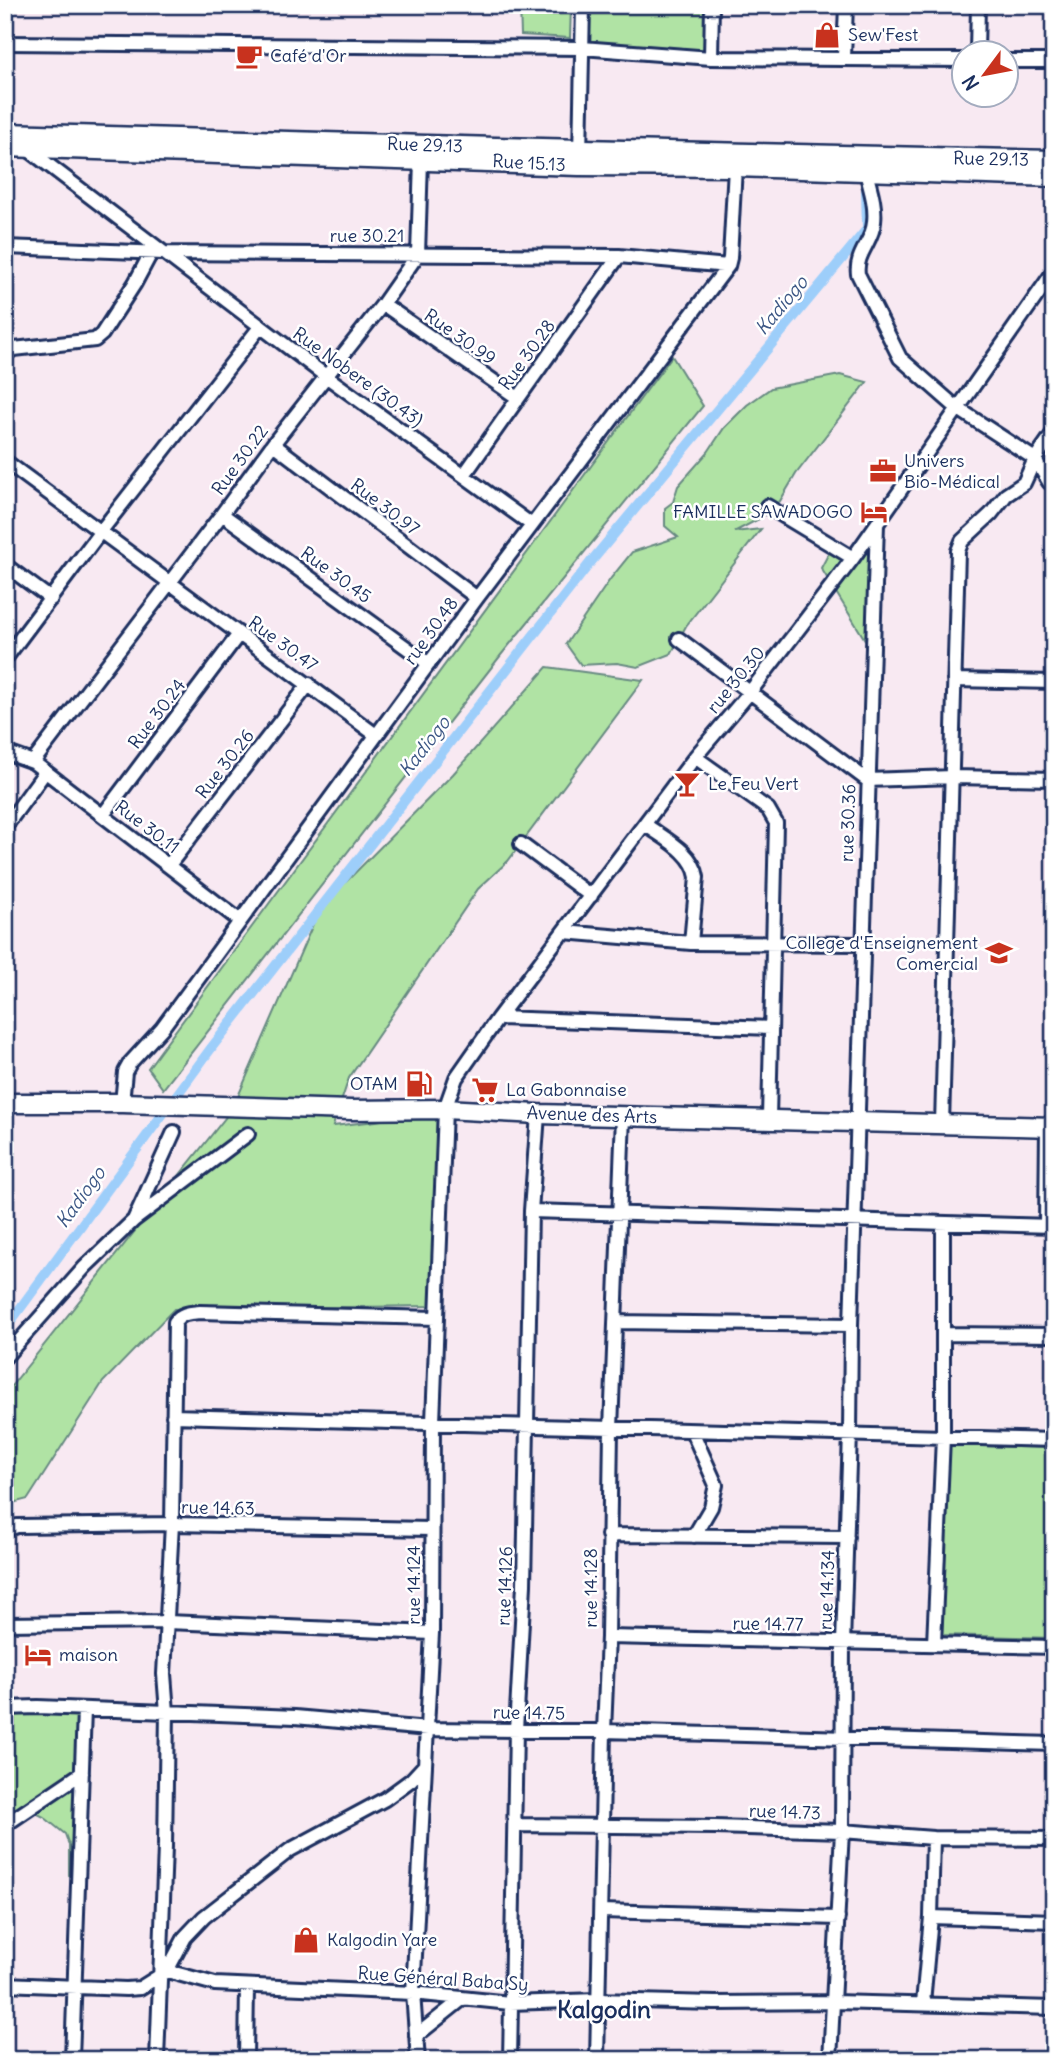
<svg xmlns="http://www.w3.org/2000/svg" width="1059" height="2065" font-family="Delius,sans-serif">
<style>
.green{fill:#b0e3a4;stroke:#668981;stroke-width:2}
.lines{fill:none;stroke-linecap:round;stroke-linejoin:round}
.canal{stroke:#9dcefa;stroke-width:10}
.street-casing{stroke:#1b2f5e;stroke-width:18}
.secondary-casing{stroke:#1b2f5e;stroke-width:23}
.street{stroke:#fff;stroke-width:12}
.secondary{stroke:#fff;stroke-width:18}
.labels{text-anchor:middle;stroke-width:5;stroke-linejoin:round;paint-order:stroke}
.poi-label{font-size:18px;fill:#1b2f5e;stroke:#fff;text-anchor:start}
.street-label{font-size:18px;fill:#1b2f5e;stroke:#fff}
.water-label{font-size:19px;font-style:italic;fill:#3c5785;stroke:#fff}
.district-label{font-size:24px;font-weight:bold;fill:#1b2f5e;stroke:#fff}
</style>
<rect width="100%" height="100%" fill="#f8e9f2"/>
<filter id="ink" filterUnits="userSpaceOnUse"><feTurbulence type="fractalNoise" baseFrequency=".0143" numOctaves="2"/><feDisplacementMap in="SourceGraphic" scale="14" xChannelSelector="R" yChannelSelector="G"/><feConvolveMatrix kernelMatrix="1 2 1 2 8 2 1 2 1" color-interpolation-filters="sRGB"/></filter>
<g filter="url(#ink)">
<path class="green" d="M520,5H571L570,38L521,35Z
M586,5H712L711,56L586,45Z
M672,356L703,406L501,655L163,1089L148,1068Z
M840,375L867,382L796,474L780,501L759,519L734,532L761,529L686,626L671,654L638,667L617,663L581,665L566,644L611,578L632,552L678,537L665,526V508L673,502L678,486L708,452L724,428L747,405L771,388Z
M873,538L867,643L821,568L832,547L854,564Z
M547,667L643,680L508,861L478,889L349,1078L333,1126L376,1121L437,1110L432,1306L174,1309L103,1382L28,1499L5,1505V1394L233,1108L320,908L453,774Z
M947,1445L1054,1448V1638L942,1635Z
M82,1709L74,1877L69,1875V1845L65,1834L44,1817L28,1809L5,1824V1711Z"/>
<g class="lines">
<path class="canal" d="M5,1329L212,1047L590,563L867,229L866,191"/>
<g class="street-casing">
<path id="street" d="M5,43L582,48L711,58L964,60
M977,52L978,5
M844,57L846,5
M711,58L712,5
M1006,61H1054
M25,147L327,377L532,525
M580,155L583,5
M866,172C870,188 876,205 874,222C873,241 855,254 858,274L900,358L957,408L1035,459L1049,482L1054,484
M5,247L164,253L619,256L728,266
M383,304L518,398
M5,354L14,349L95,340L102,334L135,283L151,253
M273,444L477,598
M5,461L376,735
M464,475L619,256
M767,506L853,558
M222,514L429,664
M5,565L51,599
M679,639L867,780L953,777L1054,779
M5,659L101,531L260,327
M954,680L1054,682
M5,752L33,762L239,920
M695,757L768,809L776,823L769,1118
M33,762L222,514L273,444L383,304L418,254L421,160
M103,815L239,634
M646,825C665,839 693,852 697,877L691,943
M5,827L45,772
M521,844L591,896
M169,865L309,684
M564,932L691,943L863,944
M498,1018L771,1028
M122,1103L125,1072L130,1063L162,1028L477,598L728,266L730,258L735,167
M942,1124L958,551L962,541L991,514L1006,495L1024,483L1035,459L1054,432
M531,1211L1054,1226
M134,1220L174,1132
M1046,1226L1047,1127
M615,1322L851,1325
M944,1334L1054,1335
M5,1357L85,1267L134,1220L248,1134
M173,1416L1054,1440
M692,1431L716,1485L711,1507L694,1536
M5,1530L17,1526L172,1524L431,1529
M608,1535L847,1537
M5,1624L167,1622L432,1633
M608,1637L1054,1647
M934,1644L943,1437V1224
M5,1708L38,1707L295,1717L428,1729L604,1731L1054,1744
M5,1825L82,1773
M515,1825L715,1827L842,1831L933,1838L1054,1839
M601,1911L838,1918
M931,1917L1054,1921
M167,1971L185,1937L204,1917L290,1850L385,1799L411,1780L424,1766
M5,1984L126,1989L140,1988L167,1971L215,1984L413,1993L510,2003L597,2000L715,2003L834,2002L1054,2008
M923,2003L931,1917L933,1838
M416,2036L461,2000
M72,2060L84,1709
M157,2060L165,1847L167,1712L164,1674L172,1524L175,1322C181,1313 190,1313 200,1312L436,1318
M246,2060L247,1986
M418,2060L413,1993L432,1633L433,1422L445,1109L456,1078L498,1018L695,757L750,692L853,558L1054,271
M510,2060L516,1730L524,1585L531,1211L538,1114
M597,2060L604,1731L608,1637L611,1429L623,1116
M830,2060L842,1831L843,1644L850,1433L851,1325L877,524"/>
</g>
<g class="secondary-casing">
<path id="secondary" d="M5,133L496,147L1054,160
M5,147L579,166L735,167L1054,177
M5,1103H122L351,1110L445,1109L538,1114L1054,1127"/>
</g>
<use href="#street" class="street"/>
<use href="#secondary" class="secondary"/>
</g>
</g>
<defs>
<g id="shop-bare" transform="scale(2.1)"><path d="M-5-2.5h2.3a2.7 3.5 0 0 1 5.4 0H5L5.5 6h-11ZM-1.5-2.5h3a1.5 2.3 0 0 0-3 0Z" fill="#c8321e" stroke="#fff" stroke-width="2.5" paint-order="stroke"/></g>
<g id="cafe-bare" transform="scale(2.1)"><path d="M-5.5-4.5H6V0H3Q3 3.5 0 3.5H-2.5Q-5.5 3.5-5.5 0ZM3-3.2v2h1.7v-2ZM-6 4.5H4V6H-6Z" fill="#c8321e" stroke="#fff" stroke-width="2.5" paint-order="stroke"/></g>
<g id="office-bare" transform="scale(2.1)"><path d="M-6-3h4V-5.5h4V-3h4V5H-6ZM-1-4.5V-3h2v-1.5ZM-6 0V1H6V0Z" fill="#c8321e" stroke="#fff" stroke-width="2.5" paint-order="stroke"/></g>
<g id="hotel-bare" transform="scale(2.1)"><path d="M-6-4.5h1.5V1H6V5H4.5V3h-9V5H-6ZM-4 0a1.8 1.8 0 1 1 3.6 0ZM.5 0V-2.5h3Q6-2.5 6 0Z" fill="#c8321e" stroke="#fff" stroke-width="2.5" paint-order="stroke"/></g>
<g id="bar-bare" transform="scale(2.1)"><path d="M-6-5H6L.8 .8V4.5H3.5V6h-7V4.5H-.8V.8Z" fill="#c8321e" stroke="#fff" stroke-width="2.5" paint-order="stroke"/></g>
<g id="school-bare" transform="scale(2.1)"><path d="M0-5L7-2L0 1L-7-2ZM-4 1L0 2.5L4 1V4Q0 6-4 4Z" fill="#c8321e" stroke="#fff" stroke-width="2.5" paint-order="stroke"/></g>
<g id="fuel-bare" transform="scale(2.1)"><path d="M-5.5-6h7V0h2V4h1.3V-2.5L3-4.5l.8-.8L6-3V5H2.5V1h-1V6h-7ZM-4.2-4.7v3.2H.2V-4.7Z" fill="#c8321e" stroke="#fff" stroke-width="2.5" paint-order="stroke"/></g>
<g id="supermarket-bare" transform="scale(2.1)"><path d="M-6-5.5h2.5l.6 2H6L4.5 2H-2.5L-4.4-4H-6ZM-1.5 3.2a1.3 1.3 0 1 0 .1 0ZM3 3.2a1.3 1.3 0 1 0 .1 0Z" fill="#c8321e" stroke="#fff" stroke-width="2.5" paint-order="stroke"/></g>
</defs>
<g fill-rule="evenodd">
<use href="#shop-bare" x="827" y="35"/>
<use href="#cafe-bare" x="249" y="56"/>
<use href="#office-bare" x="883" y="471"/>
<use href="#hotel-bare" x="874" y="512"/>
<use href="#bar-bare" x="687" y="784"/>
<use href="#school-bare" x="999" y="953"/>
<use href="#fuel-bare" x="419" y="1084"/>
<use href="#supermarket-bare" x="485" y="1090"/>
<use href="#hotel-bare" x="38" y="1655"/>
<use href="#shop-bare" x="306" y="1940"/>
</g>
<g class="labels">
<g class="poi-label">
<text x="848" y="41">Sew'Fest</text>
<text x="270" y="62">Café d'Or</text>
<text x="904" y="467">Univers<tspan x="904" dy="21">Bio-Médical</tspan></text>
<text x="853" y="518" text-anchor="end">FAMILLE SAWADOGO</text>
<text x="708" y="790">Le Feu Vert</text>
<text x="978" y="949" text-anchor="end">College d'Enseignement<tspan x="978" dy="21">Comercial</tspan></text>
<text x="398" y="1090" text-anchor="end">OTAM</text>
<text x="506" y="1096">La Gabonnaise</text>
<text x="59" y="1661">maison</text>
<text x="327" y="1946">Kalgodin Yare</text>
</g>
<g class="street-label">
<text transform="translate(425 145) rotate(2)" y="6">Rue 29.13</text>
<text transform="translate(991 159) rotate(1)" y="6">Rue 29.13</text>
<text transform="translate(529 163) rotate(3)" y="6">Rue 15.13</text>
<text x="367" y="242">rue 30.21</text>
<text transform="translate(460 337) rotate(35)" y="6">Rue 30.99</text>
<text transform="translate(527 355) rotate(-54)" y="6">Rue 30.28</text>
<text transform="translate(358 377) rotate(36)" y="6">Rue Nobere (30.43)</text>
<text transform="translate(240 460) rotate(-54)" y="6">Rue 30.22</text>
<text transform="translate(385 507) rotate(37)" y="6">Rue 30.97</text>
<text transform="translate(336 575) rotate(36)" y="6">Rue 30.45</text>
<text transform="translate(431 631) rotate(-54)" y="6">rue 30.48</text>
<text transform="translate(283 644) rotate(36)" y="6">Rue 30.47</text>
<text transform="translate(736 680) rotate(-51)" y="6">rue 30.30</text>
<text transform="translate(157 714) rotate(-53)" y="6">Rue 30.24</text>
<text transform="translate(225 764) rotate(-52)" y="6">Rue 30.26</text>
<text transform="translate(848 823) rotate(-88)" y="6">rue 30.36</text>
<text transform="translate(147 827) rotate(37)" y="6">Rue 30.11</text>
<text transform="translate(592 1115) rotate(2)" y="6">Avenue des Arts</text>
<text transform="translate(218 1508) rotate(1)" y="6">rue 14.63</text>
<text transform="translate(414 1585) rotate(-90)" y="6">rue 14.124</text>
<text transform="translate(505 1586) rotate(-88)" y="6">rue 14.126</text>
<text transform="translate(591 1588) rotate(-90)" y="6">rue 14.128</text>
<text transform="translate(827 1590) rotate(-88)" y="6">rue 14.134</text>
<text transform="translate(768 1624) rotate(1)" y="6">rue 14.77</text>
<text transform="translate(529 1713) rotate(1)" y="6">rue 14.75</text>
<text transform="translate(785 1812) rotate(2)" y="6">rue 14.73</text>
<text transform="translate(443 1979) rotate(4)" y="6">Rue Général Baba Sy</text>
</g>
<g class="water-label">
<text transform="translate(781 305) rotate(-50)" y="7">Kadiogo</text>
<text transform="translate(424 746) rotate(-52)" y="7">Kadiogo</text>
<text transform="translate(80 1197) rotate(-54)" y="7">Kadiogo</text>
</g>
<g class="district-label">
<text x="604" y="2018">Kalgodin</text>
</g>
</g>
<rect width="1059" height="2065" fill="none" stroke="#fff" stroke-width="28"/>
<rect x="14" y="14" width="1031" height="2037" fill="none" stroke="#1b2f5e" stroke-width="2.5" filter="url(#ink)"/>
<g transform="translate(985 74) rotate(238)"><circle r="33" fill="#ffffff" stroke="#a4acbf" stroke-width="2"/>
<path d="M0-5L12 26L0 18L-12 26Z" fill="#c8321e"/>
<text y="-10" font-size="19" font-weight="bold" text-anchor="middle" fill="#1b2f5e">N</text>
</g>
</svg>
